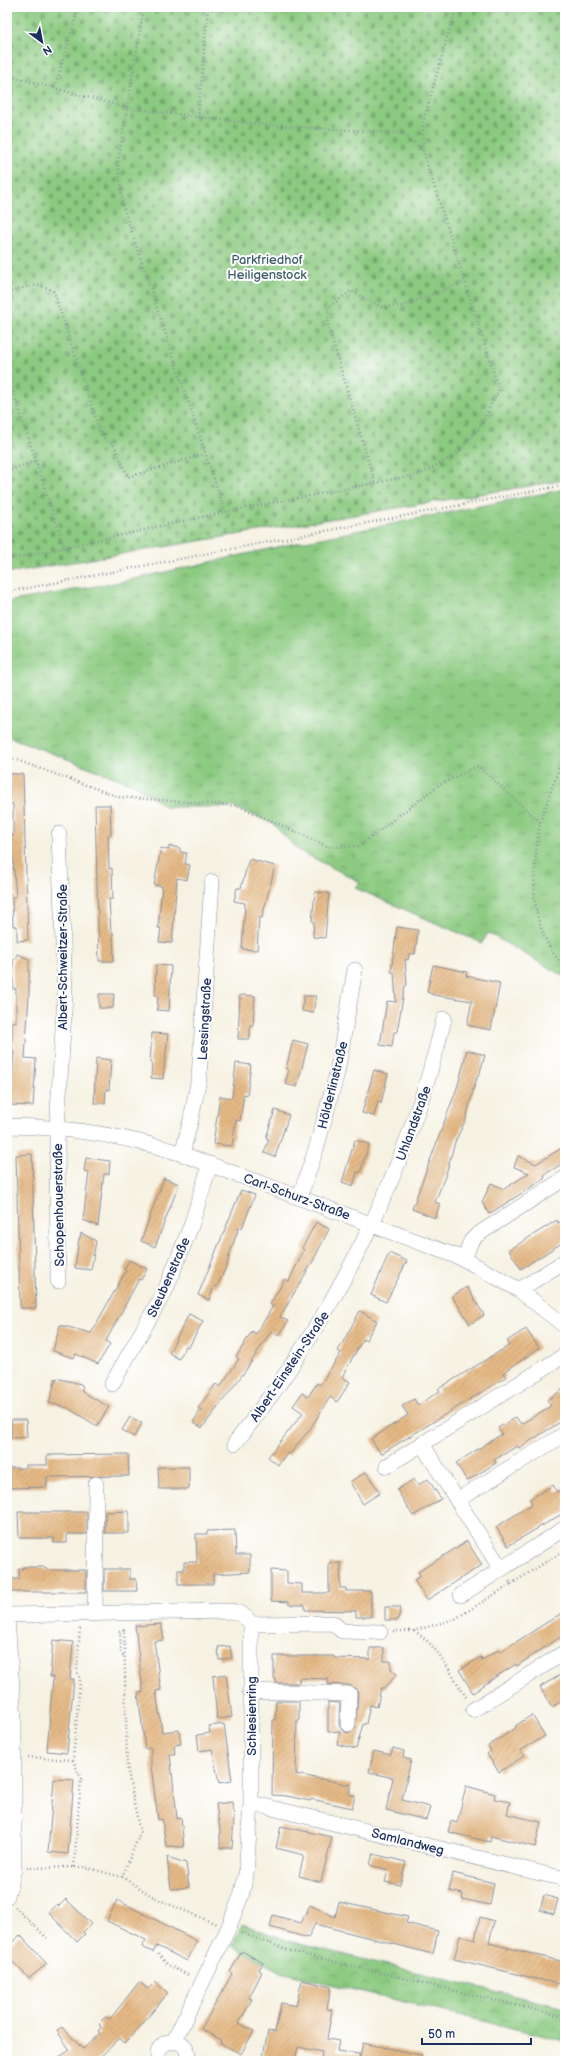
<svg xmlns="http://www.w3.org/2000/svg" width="572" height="2068" font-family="'Balsamiq Sans',sans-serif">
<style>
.grass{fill:url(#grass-tufts);stroke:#537c6f}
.cemetery{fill:url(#cemetery-stones);stroke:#537c6f}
.park{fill:url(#park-crowns);stroke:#537c6f}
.building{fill:url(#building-hatch)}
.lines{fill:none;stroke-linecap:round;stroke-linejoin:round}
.minor-casing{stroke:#8890a0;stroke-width:16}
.path{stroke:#8890a0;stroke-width:2.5;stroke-dasharray:1 3;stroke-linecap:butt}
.minor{stroke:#fff;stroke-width:15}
.labels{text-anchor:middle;stroke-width:4;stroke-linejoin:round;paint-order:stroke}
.park-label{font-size:13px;fill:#3d5e68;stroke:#fff}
.street-label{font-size:13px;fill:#1b2f5e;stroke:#fff}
</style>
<defs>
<pattern id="grass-tufts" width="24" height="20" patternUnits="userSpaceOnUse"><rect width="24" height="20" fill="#8bca80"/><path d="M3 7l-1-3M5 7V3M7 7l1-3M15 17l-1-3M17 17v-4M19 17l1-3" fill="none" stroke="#71a46c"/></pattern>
<pattern id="cemetery-stones" width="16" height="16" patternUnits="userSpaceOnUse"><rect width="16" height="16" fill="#8bca80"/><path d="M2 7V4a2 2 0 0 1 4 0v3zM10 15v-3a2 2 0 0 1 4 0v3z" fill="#71a46c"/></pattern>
<pattern id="park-crowns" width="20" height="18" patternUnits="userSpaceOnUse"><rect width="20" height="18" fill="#8bca80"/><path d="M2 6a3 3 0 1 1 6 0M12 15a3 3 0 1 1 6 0" fill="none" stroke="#71a46c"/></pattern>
<pattern id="building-hatch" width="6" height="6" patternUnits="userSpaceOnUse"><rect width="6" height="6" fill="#e5b985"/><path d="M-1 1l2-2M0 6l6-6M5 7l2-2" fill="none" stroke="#c49f75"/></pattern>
</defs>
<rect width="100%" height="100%" fill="#fff"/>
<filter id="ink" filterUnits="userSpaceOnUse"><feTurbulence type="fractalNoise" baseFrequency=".025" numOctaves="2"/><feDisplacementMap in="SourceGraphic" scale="8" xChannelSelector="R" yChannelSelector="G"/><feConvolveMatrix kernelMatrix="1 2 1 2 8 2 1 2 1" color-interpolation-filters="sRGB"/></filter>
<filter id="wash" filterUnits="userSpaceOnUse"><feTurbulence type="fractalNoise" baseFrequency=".012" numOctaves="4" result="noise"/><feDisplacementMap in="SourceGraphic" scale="16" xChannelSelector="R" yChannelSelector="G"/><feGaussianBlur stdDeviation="0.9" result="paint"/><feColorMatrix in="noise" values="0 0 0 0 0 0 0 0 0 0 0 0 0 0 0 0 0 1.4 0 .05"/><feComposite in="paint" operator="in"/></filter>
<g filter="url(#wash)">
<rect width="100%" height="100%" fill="#f6f2e3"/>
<path class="grass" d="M565,489V977L488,933L482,943L355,888L360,882L298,850L272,823L234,807H166L135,785L7,736V602L125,581L291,544Z"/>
<path class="cemetery" d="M7,7H565V480L7,573Z"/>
<path class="park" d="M242,1924L292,1942L565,2008V2041L281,1972L232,1946Z"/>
<g id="blocks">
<path class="building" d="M8,774H23L28,940L17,941V926H13L12,897H16L11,836H13V804H10Z
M95,805H110L111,835H108L109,869L112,868L113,899H109L111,932H113L114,961H99Z
M169,846L180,848V852L187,853L185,864L190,865L187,880L177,878L172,943L159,942L161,928H158L162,886L154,885L161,848L169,850Z
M249,859L275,866L262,918H259L257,950L242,949L245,903L234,901L237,888H241Z
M315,892L329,893L325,938L313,937L314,922L312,921Z
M397,927L418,930L415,954H409L408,960L405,959L407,985L405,986L397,1032H394L392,1047L380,1045L387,1001L396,1002L394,972H391Z
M17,954L29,959V995L25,1058L36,1059L33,1106L10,1105L14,1052H12V1022H16V989H13V959L17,958Z
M156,965L171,966L169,1011L157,1010L158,996L155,995Z
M433,965L467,972L466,976L500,983L491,1030L467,1025L472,1001L434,995L427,992Z
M99,994H114L113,1008H99Z
M240,995L255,996L253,1025H250V1039H238Z
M304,996H316L313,1013L302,1011Z
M152,1033L168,1034L163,1079L151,1078L152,1063H150Z
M293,1040L308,1044L297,1087L285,1084L289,1070L286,1069Z
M467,1050L485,1055L479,1076L478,1075L475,1084L466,1119L455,1142L446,1174L435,1202L440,1204L435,1218L412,1209L458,1085Z
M96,1058L111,1060L109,1090L106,1089L105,1103H94Z
M236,1063L251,1065L247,1095L244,1094L240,1121L236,1120L232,1146L213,1144L220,1096L232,1098Z
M374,1070L388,1074L381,1103L378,1102L374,1116L362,1113Z
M275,1110L289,1115L275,1157L264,1153L269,1139L266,1138Z
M355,1140L369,1144L360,1173L357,1172L353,1186L342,1182Z
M565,1146V1162L545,1174L544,1179L489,1214L482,1202L491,1183L504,1189L529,1173L514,1167L518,1156L536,1164Z
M32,1154L36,1308H20L16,1155Z
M86,1158L110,1161L109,1174H104L98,1226L83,1220L89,1172L84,1171Z
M164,1178L179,1184L155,1247L141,1241Z
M241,1190L255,1195L242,1228L239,1227L228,1259L229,1260L217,1287L214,1286L209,1300L198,1295Z
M565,1219V1241L521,1269L509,1250L557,1220L558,1223Z
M316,1222L329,1229L313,1261L280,1317L288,1321L279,1336L271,1331L246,1370L202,1428L193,1422L201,1410L198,1408L216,1384L220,1387L239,1359L236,1357L252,1331L256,1334L273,1306L270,1304L285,1279L289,1281L304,1250L302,1248Z
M81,1233L96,1241L91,1270L75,1268L79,1238H80Z
M389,1253L407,1261L386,1302L371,1295Z
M129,1260L147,1269L141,1280L139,1279L106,1341L110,1344L98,1364L76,1354L74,1358L53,1351L60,1325L91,1333L126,1271L124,1270Z
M467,1287L484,1315L470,1324L452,1296Z
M360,1311L377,1321L366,1340L364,1339L359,1346L342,1377L350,1382L337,1402L330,1397L310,1429L289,1455L287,1453L278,1465L268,1457L303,1413L293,1406L302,1393L308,1397L317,1383L320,1385L341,1353L338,1351Z
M189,1314L203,1321L189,1347L186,1346L179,1359L169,1353Z
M526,1329L539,1348L503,1373L506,1377L381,1454L371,1439L408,1415L402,1406L414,1399L418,1405L440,1391L438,1389L510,1345L507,1341Z
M56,1378L81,1384L83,1387L81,1391L109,1407L97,1426L68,1408L49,1403Z
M565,1388V1419L519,1448L517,1446L506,1453L494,1460L496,1463L467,1481L456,1463L502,1434L498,1428L516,1417L521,1424L551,1406L547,1400Z
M130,1417L142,1423L134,1437L122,1430Z
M11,1420H26L27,1437L11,1438Z
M128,1454L129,1476L47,1477V1487L7,1488V1468H26V1465H47V1455Z
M158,1467H189V1489H159Z
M366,1472L380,1493L363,1504L350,1482Z
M414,1479L418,1485L428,1479L441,1499L413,1516L397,1490Z
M553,1485L557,1492L565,1487V1512L508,1546L496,1527L532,1504L530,1499Z
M129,1511V1533H105V1512Z
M18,1512H87V1534H67V1543H54V1538H19Z
M235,1530L236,1555H250V1572L213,1574V1584H178V1570H184V1562H197L196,1534H207V1531Z
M467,1541L482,1565L427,1600L414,1580L421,1576L418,1572Z
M329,1563H341L340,1588H346V1591H371V1617H356V1611L305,1610V1605H289V1602L271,1601V1570L287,1571V1583L302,1584V1593H329Z
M23,1567H43L48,1570H86V1592H7V1579H19V1569H23Z
M104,1569H130V1579H136L137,1591H104Z
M385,1607H401L398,1620H385Z
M565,1611V1634L517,1666L516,1664L494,1678L473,1693L459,1670L481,1657L482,1660L498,1650L500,1652Z
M161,1624L164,1640L154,1641L161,1690L156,1691L162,1732L179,1730L181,1744L174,1745L175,1754H170L177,1818L181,1817L184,1847L166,1846L162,1819L158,1820L151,1766V1748L145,1749L138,1693L143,1692L135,1626Z
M53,1640L73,1642L70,1679H74L67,1753L47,1751L53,1677H50Z
M230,1646L232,1658L219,1660L218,1647Z
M370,1648H384V1661H391V1669L397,1674L385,1688H381L377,1707L370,1705L366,1724H363L356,1749L337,1744L340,1731L328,1732V1702L340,1703L339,1724L343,1731L348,1733L355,1729L358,1694L357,1689L349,1685L328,1684V1679L299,1678V1683H276V1679H274V1656H334V1658L370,1659Z
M565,1672V1699L552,1707L540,1687Z
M226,1674L232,1717L217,1719L213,1676Z
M276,1701H299V1721H297L296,1774L351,1785L349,1794L355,1796L352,1808L311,1799L310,1801L287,1796L272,1795L273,1720H275Z
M532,1715L545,1736L520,1751L524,1756L499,1772L487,1754L491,1751L488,1746L516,1728L515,1726Z
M224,1724L232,1781L219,1783L212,1749L199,1751L197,1735L210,1733L209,1726Z
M393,1748L404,1751L403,1758L411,1760L402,1800L430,1807L426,1820L386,1810L393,1778L369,1772L374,1751L391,1755Z
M54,1779L74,1780L68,1854L48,1852Z
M466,1786L495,1794L494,1799L510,1802L507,1814L541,1822L535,1847L491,1836L490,1842L448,1832L451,1821L457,1823Z
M232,1802L234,1818L232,1848H220V1830L216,1804Z
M281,1826L332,1837L321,1882L299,1876L304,1855L276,1848Z
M373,1854L406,1862L400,1885L385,1882L388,1870L370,1865Z
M167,1857L186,1863L189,1887L171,1889Z
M453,1873L494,1883L490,1905L462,1899L463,1894L449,1891Z
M544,1895L558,1899L554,1914L540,1910Z
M66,1899L91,1924L83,1932L85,1934L77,1942L48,1912L57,1904L59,1906Z
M117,1900L197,1941L187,1961L157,1946L153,1952L142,1947L146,1940L107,1921Z
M339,1902L408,1917L406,1923L438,1931L433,1954L315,1924L308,1938L270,1927L273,1915L301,1923L310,1905L335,1917Z
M480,1917L494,1921L489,1943L564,1962L558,1984L454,1959L460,1936L475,1940Z
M20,1935L47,1964L29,1978L7,1956V1947Z
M242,1951L263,1963L259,1970L262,1972L249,1998L252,1999L239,2023L254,2031L241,2054L220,2043L221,2040L201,2029L232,1974L230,1972Z
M302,1980L331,1987L327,2009L332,2010L327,2039L339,2041L337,2051L359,2054V2061H321L322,2052L298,2047L295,2061L263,2056L268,2031L275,2032L281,2003L296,2006Z
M139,1982L148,1989L155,1982L168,1993L139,2028L124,2043L120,2038L96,2061H53L70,2050L57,2031L62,2027L83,2049L100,2033L98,2031L101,2028L99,2023L105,2017L110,2019Z
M363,2043L422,2055V2061H359Z"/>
</g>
</g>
<g filter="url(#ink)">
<use href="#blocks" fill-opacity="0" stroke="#8890a0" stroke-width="1"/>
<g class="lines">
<g class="minor-casing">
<path id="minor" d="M7,1126C66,1127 125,1135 182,1154L464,1259L519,1290L565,1326
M182,1154L191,1119L199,1078L212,882
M300,1196L317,1146L337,1073L355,970
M464,1259L471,1241L477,1235L565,1178
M58,1281L57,1129L65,995L59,834
M519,1290L565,1261
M112,1384L165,1291L191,1226L210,1164
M235,1443C334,1319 407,1173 444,1019
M387,1466L422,1444
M457,1500L422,1444L565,1355
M501,1569L457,1500L565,1434
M461,1595L565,1528
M95,1614L96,1484
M7,1615L230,1611C240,1612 245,1615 251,1624V1803L246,1875L241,1896L228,1929L174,2041
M7,1617L14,1719V1869L7,1896
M251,1624L333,1623L342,1631L380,1632
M250,1691L349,1694L348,1724
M473,1710L565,1652
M251,1803L565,1879
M159,2061C151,2036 194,2034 187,2061"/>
</g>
<path class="path" d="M144,7L118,162L123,206L225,512
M144,7L208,9L198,117
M208,9L226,11V7
M7,75L127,108L264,125L403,133L423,151
M55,87L79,7
M7,293C23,288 39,280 54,292L102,437L114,445L128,477L205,454
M7,373L65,549
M7,471L36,461
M375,483L328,326L329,307L351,291L382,307L402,306L464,282
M7,560L225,512L421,474L457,454L481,425L499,389L423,151V122L456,7
M7,592L565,485
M7,755L8,757L119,797L239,806L329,847L359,846L439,785L478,766L540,822C533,877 525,923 565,968
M540,822L565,751
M511,1584L565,1550
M393,1631H413L455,1619L511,1584L509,1581
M414,1631C438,1645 451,1674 466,1697
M123,1656L121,1652L120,1632L124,1629
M28,1757L73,1760
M74,1867L81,1779L73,1760L80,1680L77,1670L80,1627
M27,1868L84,1867L122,1877L155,1898L216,1924
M122,1877L140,1833L127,1766L124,1627
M15,1907L47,1938
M241,1933L294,1952L565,2017
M158,1954L168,1965L190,1976"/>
<use href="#minor" class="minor"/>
</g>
</g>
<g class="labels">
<g class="park-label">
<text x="267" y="264">Parkfriedhof<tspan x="267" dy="15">Heiligenstock</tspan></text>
</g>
<g class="street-label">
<text transform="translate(62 957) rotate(-90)" y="5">Albert-Schweitzer-Straße</text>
<text transform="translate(204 1019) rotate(-87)" y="5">Lessingstraße</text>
<text transform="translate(332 1085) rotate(-76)" y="5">Hölderlinstraße</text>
<text transform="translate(413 1123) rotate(-70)" y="5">Uhlandstraße</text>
<text transform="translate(297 1196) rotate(20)" y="5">Carl-Schurz-Straße</text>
<text transform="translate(58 1205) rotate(-91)" y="5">Schopenhauerstraße</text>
<text transform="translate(168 1277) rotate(-66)" y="5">Steubenstraße</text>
<text transform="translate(289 1366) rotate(-56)" y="5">Albert-Einstein-Straße</text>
<text transform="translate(251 1716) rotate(-90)" y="5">Schlesienring</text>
<text transform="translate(408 1841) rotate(14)" y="5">Samlandweg</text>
</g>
</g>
<rect width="572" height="2068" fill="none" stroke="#fff" stroke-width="24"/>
<g transform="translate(42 42) rotate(148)" stroke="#ffffff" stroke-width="3" paint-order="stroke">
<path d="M0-3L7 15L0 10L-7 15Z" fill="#1b2f5e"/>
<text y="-6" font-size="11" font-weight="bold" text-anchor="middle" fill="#1b2f5e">N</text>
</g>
<path d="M422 2038v6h109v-6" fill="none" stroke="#1b2f5e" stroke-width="2"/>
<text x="428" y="2038" font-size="12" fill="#1b2f5e" stroke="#ffffff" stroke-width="3" paint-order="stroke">50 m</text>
</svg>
